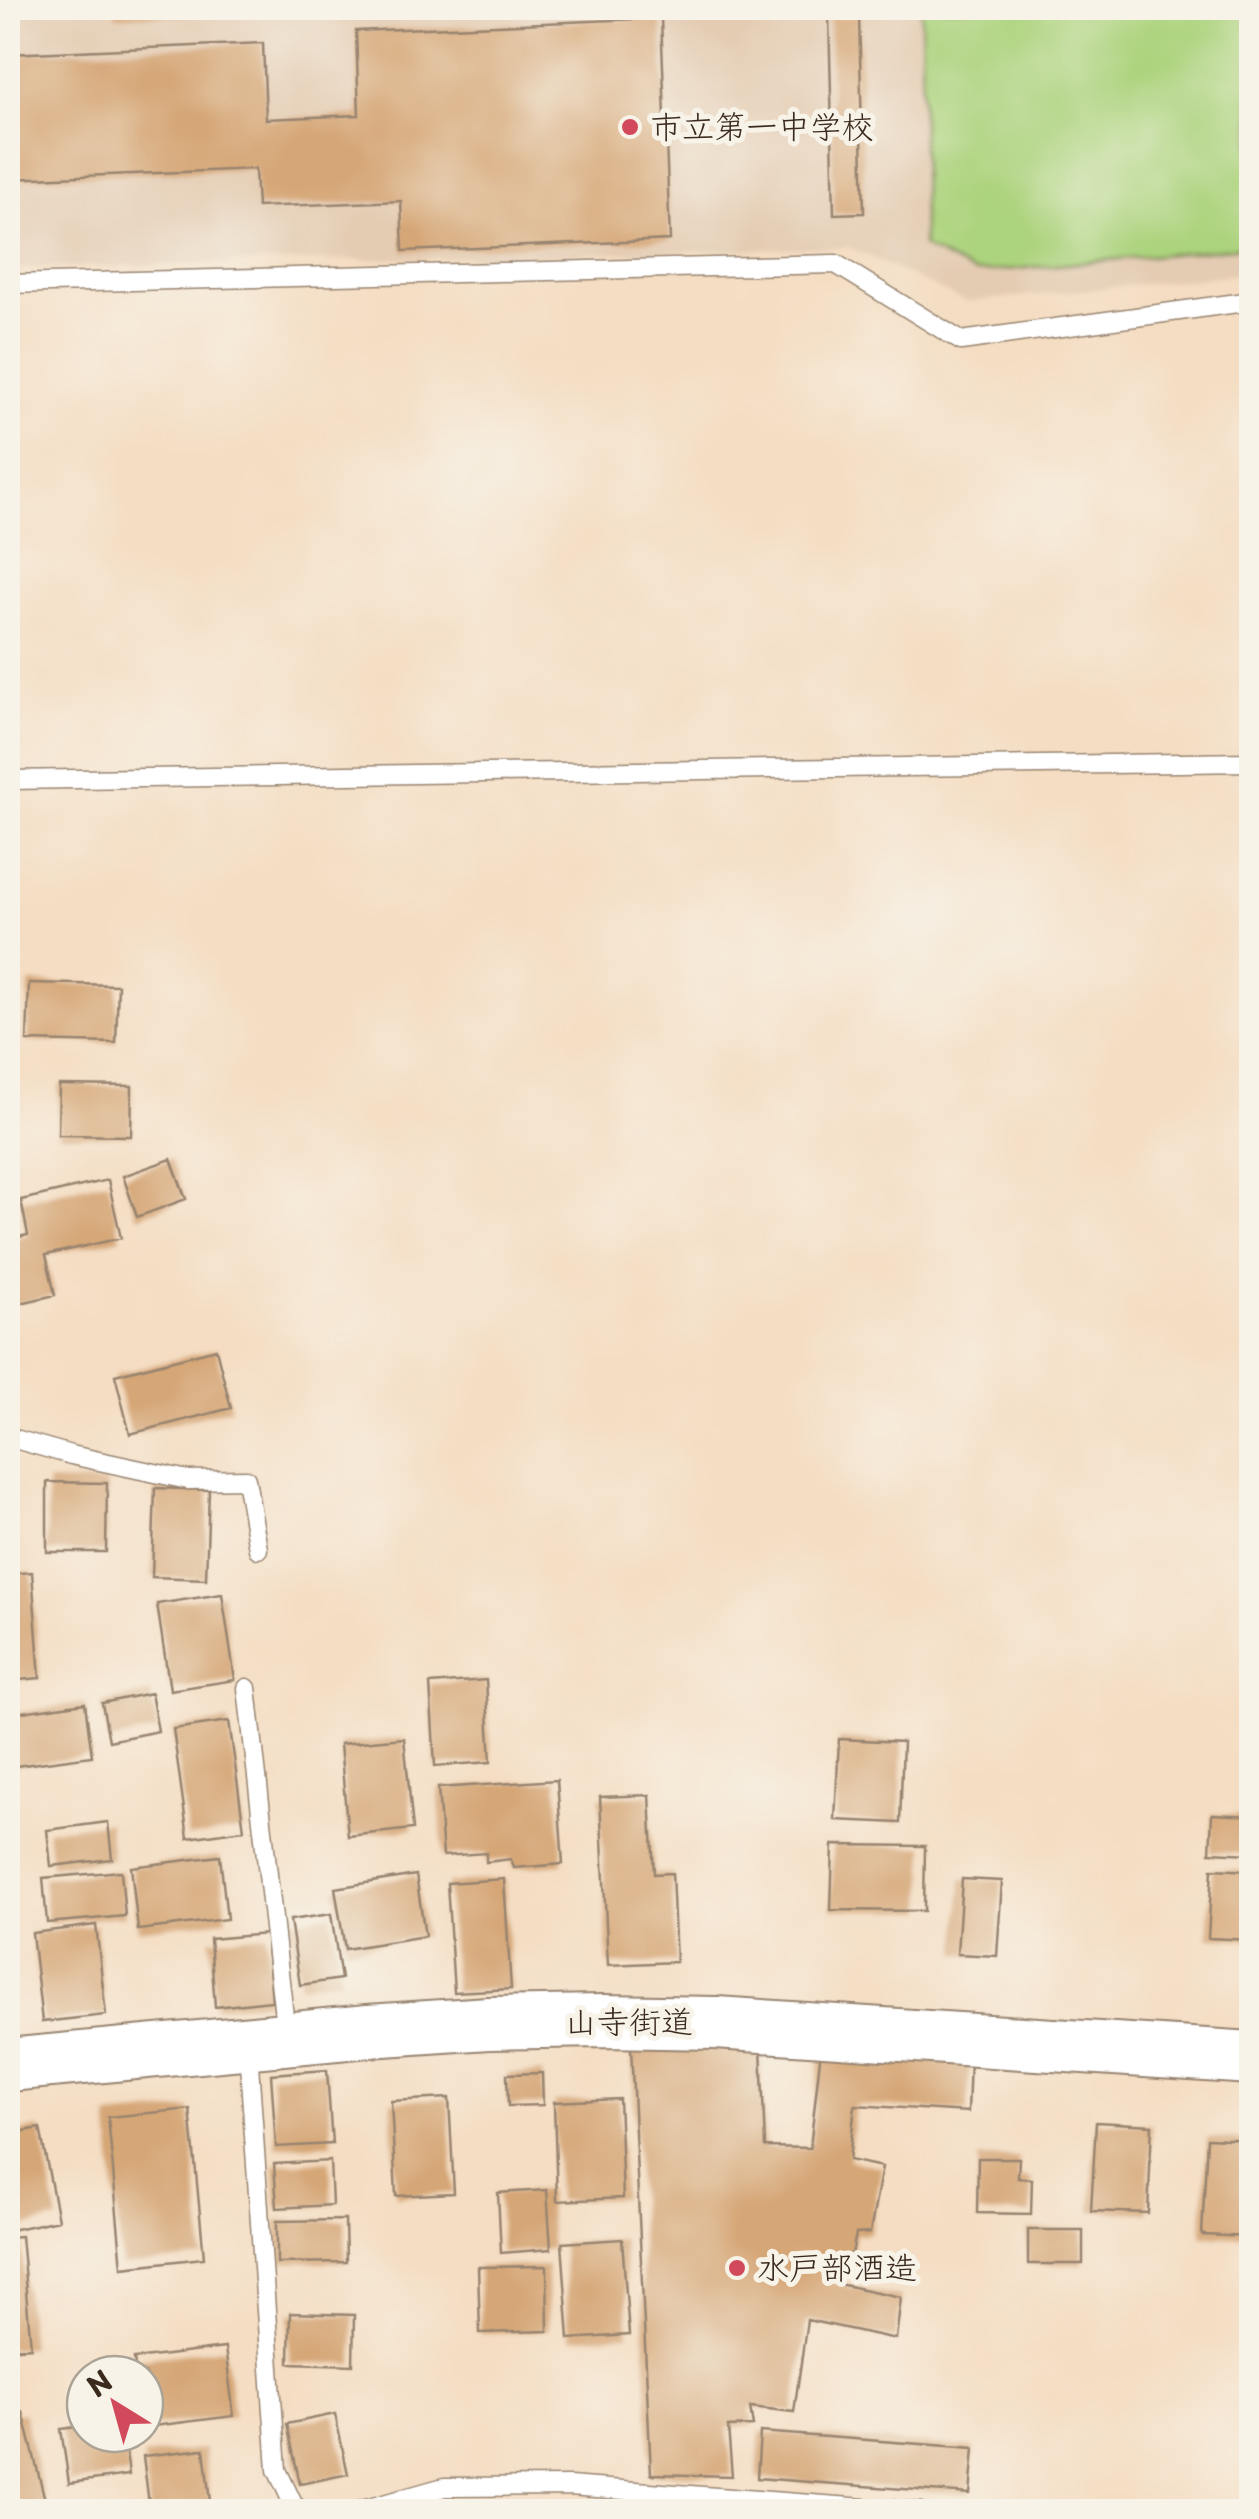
<svg xmlns="http://www.w3.org/2000/svg" width="1259" height="2519" font-family="'Playpen Sans','Klee One',sans-serif">
<style>
.built{fill:#e4ccb3}
.green{fill:#acd37d;stroke:#747e4e;stroke-width:2.5}
.building{fill:#d5a676}
.lines{fill:none;stroke-linecap:round;stroke-linejoin:round}
.service-casing{stroke:#988470;stroke-width:21}
.secondary-casing{stroke:#988470;stroke-width:56}
.service{stroke:#fff;stroke-width:18}
.secondary{stroke:#fff;stroke-width:52}
.poi-dot{fill:#d1495b;stroke:#f7f3e8;stroke-width:4}
.labels{text-anchor:middle;stroke-width:10;stroke-linejoin:round;paint-order:stroke}
.poi-label{font-size:32px;fill:#3b2a1e;stroke:#f7f3e8;text-anchor:start}
.street-label{font-size:32px;fill:#3b2a1e;stroke:#f7f3e8}
</style>
<rect width="100%" height="100%" fill="#f7f3e8"/>
<filter id="ink" filterUnits="userSpaceOnUse"><feTurbulence type="fractalNoise" baseFrequency=".01" numOctaves="2"/><feDisplacementMap in="SourceGraphic" scale="20" xChannelSelector="R" yChannelSelector="G"/><feConvolveMatrix kernelMatrix="1 2 1 2 8 2 1 2 1" color-interpolation-filters="sRGB"/></filter>
<filter id="wash" filterUnits="userSpaceOnUse"><feTurbulence type="fractalNoise" baseFrequency=".0048" numOctaves="4" result="noise"/><feDisplacementMap in="SourceGraphic" scale="40" xChannelSelector="R" yChannelSelector="G"/><feGaussianBlur stdDeviation="2.25" result="paint"/><feColorMatrix in="noise" values="0 0 0 0 0 0 0 0 0 0 0 0 0 0 0 0 0 1.4 0 .05"/><feComposite in="paint" operator="in"/></filter>
<g filter="url(#wash)">
<rect width="100%" height="100%" fill="#f4ddc2"/>
<path class="built" d="M8,8H1251V273L966,302L849,247L8,269Z"/>
<path class="green" d="M921,8H1251V246L975,273L923,247Z"/>
<g id="blocks">
<path class="building" d="M115,8H303V11L115,17Z
M829,16H859L864,213L834,214Z
M661,18L670,240L403,251L401,201L257,207L255,169L8,179V54L263,43L266,119L359,115L356,31Z
M29,983L118,985L116,1043L27,1041Z
M59,1085L132,1086L131,1136L58,1135Z
M171,1159L186,1199L137,1217L123,1176Z
M108,1180L121,1238L46,1255L55,1295L8,1306V1239L28,1235L21,1200Z
M216,1349L231,1408L130,1434L115,1375Z
M47,1482L107,1483L106,1552H47Z
M155,1488L209,1490L206,1579L152,1577Z
M32,1572L40,1678L8,1681V1574Z
M222,1594L235,1680L170,1690L157,1604Z
M486,1680L491,1762L435,1766L430,1684Z
M151,1693L158,1731L109,1741L102,1703Z
M85,1703L92,1756L8,1767V1714Z
M229,1721L244,1830L188,1838L173,1729Z
M404,1738L413,1829L348,1836L340,1744Z
M839,1739L903,1742L900,1823L835,1820Z
M557,1780L563,1864L514,1868L511,1859L486,1862V1853L443,1856L438,1788Z
M650,1795L654,1874L672,1873L676,1962L608,1965L600,1797Z
M1212,1814L1252,1816V1854L1210,1852Z
M108,1822L112,1859L51,1866L47,1830Z
M833,1845L925,1846L924,1911L831,1910Z
M220,1856L227,1919L138,1930L131,1867Z
M1212,1869L1252,1871V1940L1208,1938Z
M121,1871L125,1916L47,1923L43,1878Z
M416,1875L425,1936L345,1949L335,1888Z
M504,1879L511,1989L454,1992L447,1883Z
M962,1879L1002,1881L997,1956L957,1954Z
M331,1914L341,1979L300,1985L290,1920Z
M96,1925L106,2015L42,2022L32,1933Z
M266,1934L272,2001L215,2007L210,1939Z
M631,2047H761L765,2147L810,2148L821,2049L970,2059L968,2112L855,2105L849,2160L882,2167L870,2233L856,2234L852,2254L836,2255L829,2282L901,2297L896,2339L807,2320L794,2412L750,2407L753,2426L728,2427L732,2476L651,2474Z
M327,2070L332,2144L276,2147L271,2074Z
M542,2073L543,2105L508,2106L507,2074Z
M449,2098L454,2193L396,2196L391,2101Z
M619,2099L623,2198L557,2201L554,2102Z
M190,2109L204,2258L122,2267L108,2117Z
M1096,2122L1152,2125L1148,2213L1091,2211Z
M40,2128L58,2220L11,2230L8,2212V2134Z
M1207,2138L1252,2140V2237L1202,2235Z
M978,2158H1019L1018,2178L1032,2179L1031,2214L977,2213Z
M330,2161L332,2205L277,2208L274,2164Z
M547,2190L551,2249L501,2253L498,2193Z
M345,2220L346,2262L277,2263V2221Z
M1028,2230H1083V2264H1028Z
M21,2236L31,2347L8,2349V2237Z
M622,2239L629,2335L569,2339L562,2243Z
M547,2266L548,2331L480,2333L478,2267Z
M290,2313L354,2315L353,2365L289,2363Z
M225,2348L234,2416L145,2427V2374H136L134,2359Z
M23,2412L48,2512H8V2416Z
M335,2414L348,2474L300,2484L287,2424Z
M85,2426V2434H124L129,2475L69,2483L61,2429Z
M760,2432L974,2448L970,2494L757,2478Z
M204,2449L211,2511L150,2512L143,2456Z"/>
</g>
</g>
<g filter="url(#ink)">
<use href="#blocks" fill-opacity="0" stroke="#988470" stroke-width="2.5"/>
<g class="lines">
<g class="service-casing">
<path id="service" d="M8,284L836,264L961,341L1252,301
M8,780L1252,762
M8,1437L71,1455L188,1480L246,1479L258,1549
M247,1688L286,2034
M248,2049L277,2470L294,2506L306,2512
M355,2512L444,2487L569,2486L920,2512"/>
</g>
<g class="secondary-casing">
<path id="secondary" d="M8,2065L368,2031L489,2023L604,2021L716,2023L1252,2058"/>
</g>
<use href="#service" class="service"/>
<use href="#secondary" class="secondary"/>
</g>
</g>
<g class="poi-dot">
<circle cx="630" cy="127" r="10"/>
<circle cx="737" cy="2268" r="10"/>
</g>
<g class="labels">
<g class="poi-label">
<text x="650" y="138">市立第一中学校</text>
<text x="757" y="2279">水戸部酒造</text>
</g>
<g class="street-label">
<text x="629" y="2033">山寺街道</text>
</g>
</g>
<rect width="1259" height="2519" fill="none" stroke="#f7f3e8" stroke-width="40"/>
<g transform="translate(115 2404) rotate(323)"><circle r="48" fill="#f7f3e8" stroke="#aca397" stroke-width="2.5"/>
<path d="M0-8L18 38L0 25L-18 38Z" fill="#d1495b"/>
<text y="-15" font-size="28" font-weight="bold" text-anchor="middle" fill="#3b2a1e">N</text>
</g>
</svg>
